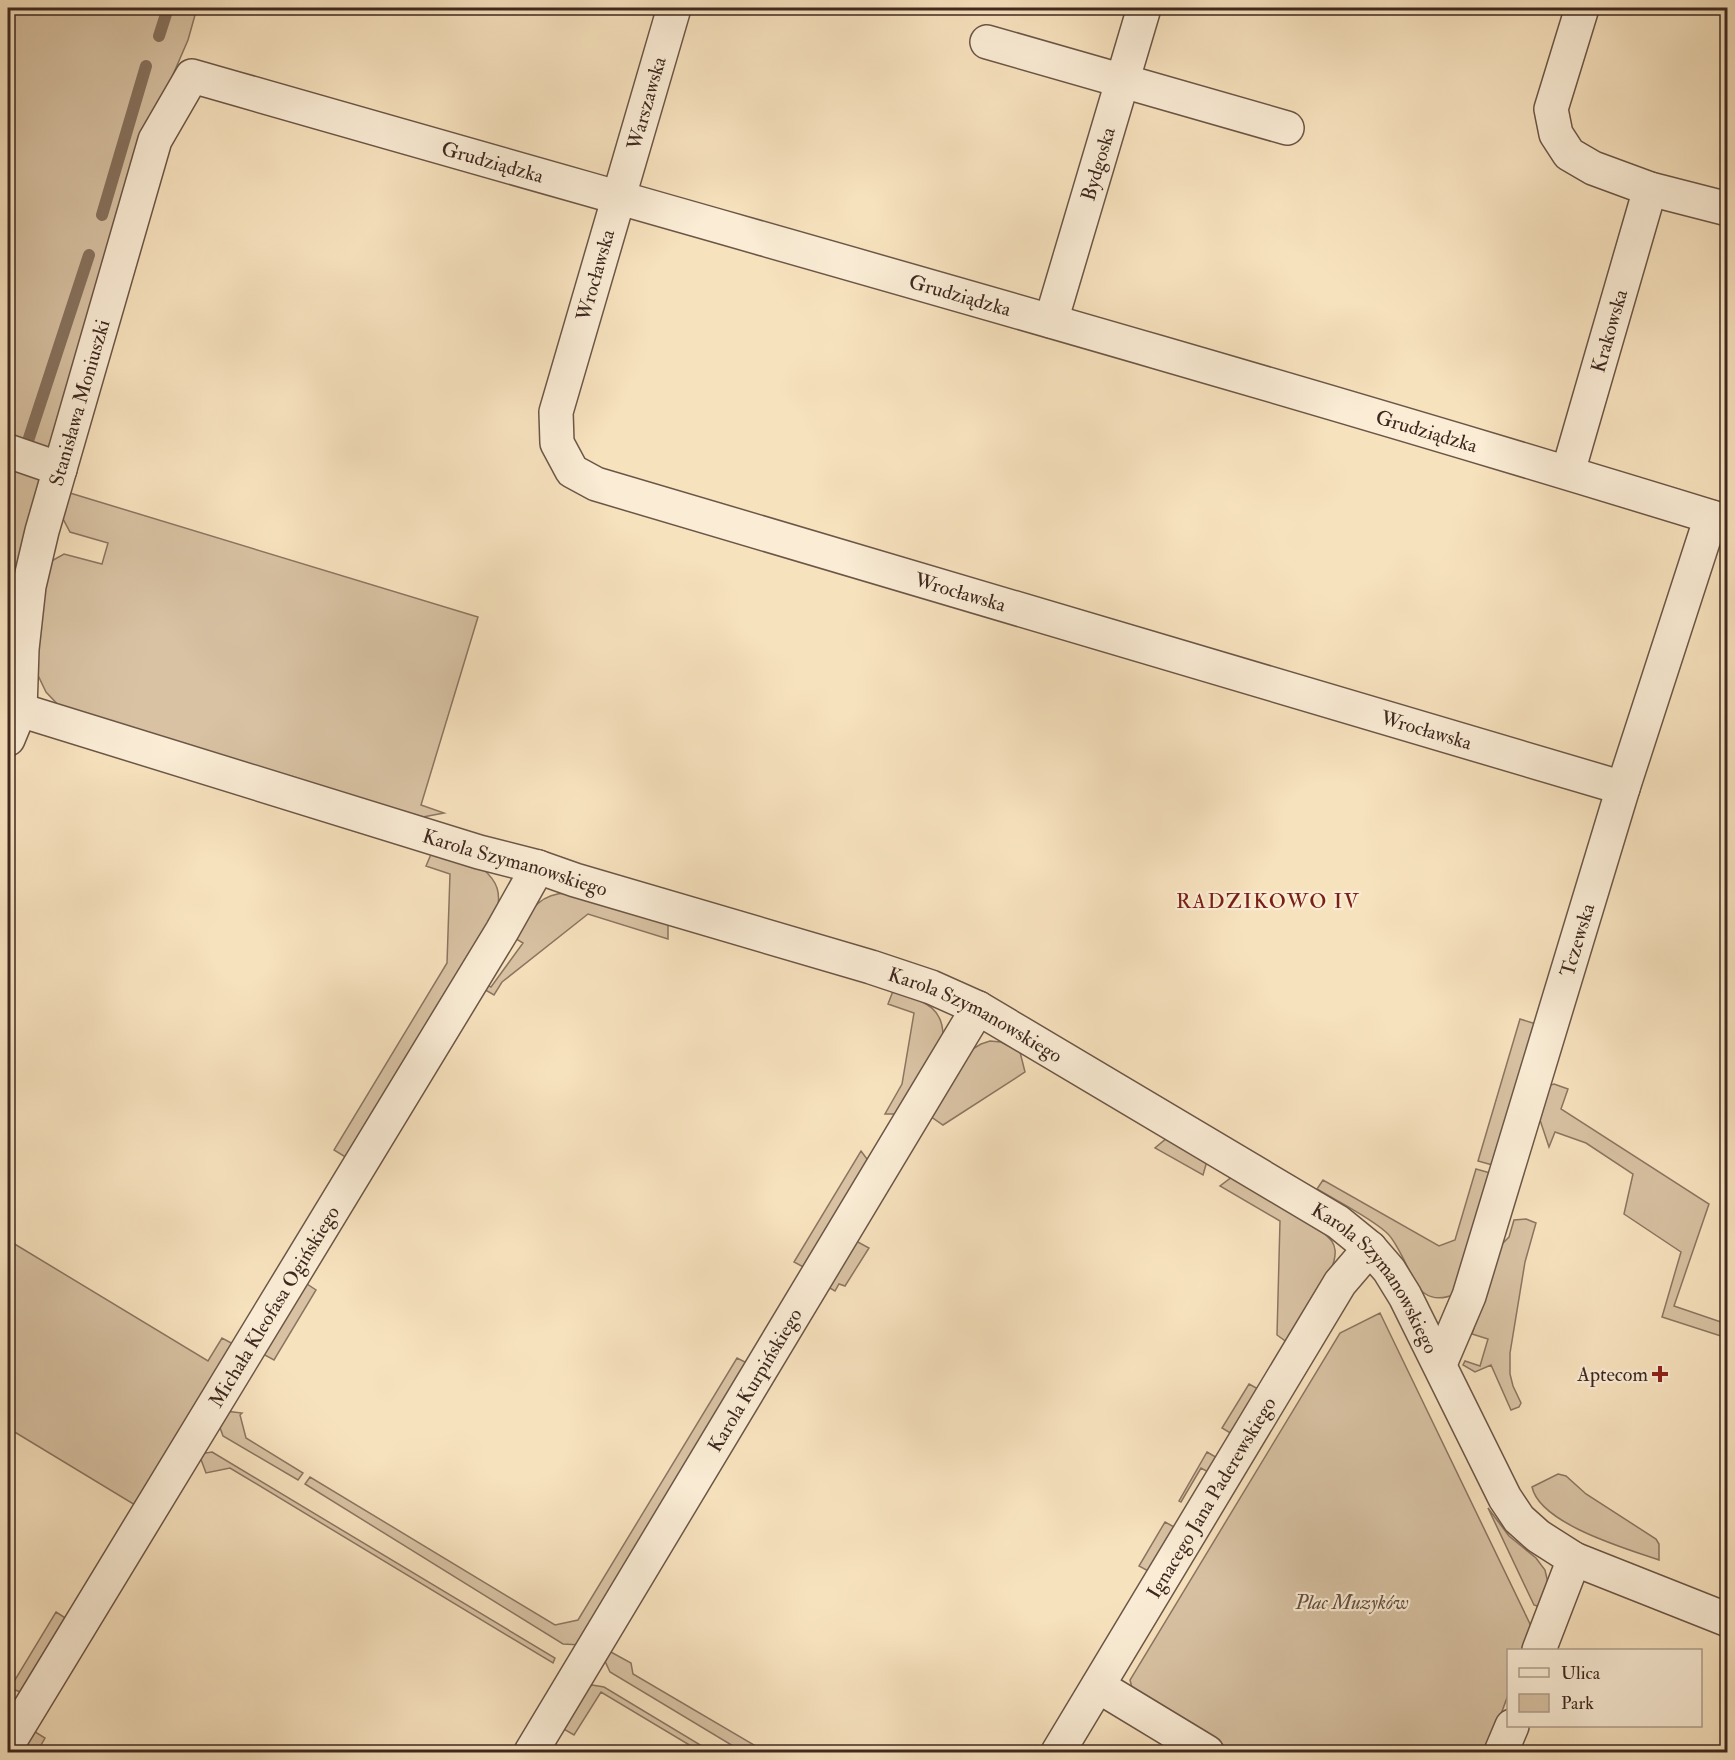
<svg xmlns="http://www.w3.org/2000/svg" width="1735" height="1760" font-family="'IM FELL Double Pica',serif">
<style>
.green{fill:#d8c2a3;stroke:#8b7561;stroke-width:1.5}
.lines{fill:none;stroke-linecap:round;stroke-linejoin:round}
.stream{stroke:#87725e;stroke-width:12}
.minor-casing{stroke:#6c5647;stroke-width:36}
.minor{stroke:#faecd5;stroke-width:33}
.poi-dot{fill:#8f2418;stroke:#faecd5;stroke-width:2}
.labels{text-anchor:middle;stroke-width:4.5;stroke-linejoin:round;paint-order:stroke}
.street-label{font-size:20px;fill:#3e281f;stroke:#faecd5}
.poi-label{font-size:20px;fill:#3e281f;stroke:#faecd5;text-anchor:end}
.park-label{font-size:20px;font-style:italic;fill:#644e40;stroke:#faecd5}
.neighbourhood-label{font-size:21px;letter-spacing:1.5px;fill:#7a1f14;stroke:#faecd5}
</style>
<rect width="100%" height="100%" fill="#f7e2be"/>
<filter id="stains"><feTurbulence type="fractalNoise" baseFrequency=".00333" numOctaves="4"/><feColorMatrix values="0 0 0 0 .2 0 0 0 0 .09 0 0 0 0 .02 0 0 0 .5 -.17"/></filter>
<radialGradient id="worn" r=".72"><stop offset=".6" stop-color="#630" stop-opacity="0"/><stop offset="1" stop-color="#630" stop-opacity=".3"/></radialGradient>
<path class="green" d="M8,8H197L188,40L156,114L8,680Z
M70,493L478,617L421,805L444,813L423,817L63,710L46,692L35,669L46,564L64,554L102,564L108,543L70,532L61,515Z
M432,852L483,869C498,882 501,893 497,912L347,1158L334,1150L447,963L450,874L426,866Z
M567,893L668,924V939L588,914L502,982L494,995L482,988L485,984L491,987L523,943L513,937C529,914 536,894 567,893Z
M893,991C920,1001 944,1004 943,1038L900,1114H885L902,1084L914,1013L888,1004Z
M1520,1019L1536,1024L1496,1166L1478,1161Z
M990,1041L1001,1042L1020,1052L1025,1072L943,1125L930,1116L971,1050L981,1044Z
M1554,1084L1568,1089L1561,1109L1709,1204L1674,1306L1727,1324V1338L1662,1317L1681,1252L1624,1214L1633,1174L1586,1143L1555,1132L1549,1147L1537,1111L1544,1087Z
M1167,1138L1207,1161L1203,1175L1155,1148Z
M861,1151L870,1163L807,1269L794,1262Z
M1476,1169L1494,1174L1455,1294C1444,1299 1434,1300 1424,1293C1414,1287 1401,1247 1388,1234C1373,1219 1337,1201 1317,1189L1323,1180L1439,1246L1455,1240Z
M1232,1177L1325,1234C1330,1239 1334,1242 1335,1250C1338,1272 1300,1323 1288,1343L1277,1335L1280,1221L1220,1186Z
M1526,1219L1536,1223L1525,1262L1510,1353V1374L1513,1386L1521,1403L1519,1407L1511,1410L1491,1365L1475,1372L1463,1365L1465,1361L1480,1366L1488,1339L1472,1334L1501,1245L1509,1237L1514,1220Z
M8,1240L208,1361L222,1338L235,1345L135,1505L8,1428Z
M856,1241L869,1248L845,1286L839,1284L835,1291L828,1287Z
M304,1282L316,1290L274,1360L261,1353Z
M1380,1313L1532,1628L1524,1650H1508V1695L1487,1752H1229L1143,1700L1132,1688L1130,1680L1340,1333Z
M737,1358L749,1364L581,1645L563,1644L305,1484L310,1477L555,1625L578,1620Z
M1249,1384L1260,1390L1232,1434L1222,1428Z
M225,1411L242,1413L240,1415L246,1438L303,1473L298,1480L223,1436L218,1422Z
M212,1452L555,1658L553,1663L230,1468L206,1473L199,1454Z
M1207,1452L1219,1459L1210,1473L1201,1468L1181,1502L1179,1501Z
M1558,1474L1566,1476L1586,1494L1656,1539L1659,1544V1560C1627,1549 1540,1524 1532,1487Z
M1488,1508L1509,1536L1536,1558L1545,1570L1548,1583L1540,1607L1534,1605Z
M1165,1522L1176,1528L1150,1572L1139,1566Z
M56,1612L67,1619L23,1693L10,1688Z
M609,1651L631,1663L633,1674L766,1752H743L610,1672L604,1659Z
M592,1685L604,1687L712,1752H701L601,1692L574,1735L562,1728L587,1688Z
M32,1730L45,1738L37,1752H18Z"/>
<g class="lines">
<path class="stream" d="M159,36L168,8
M102,215L146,66
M28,441L89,255"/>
<g class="minor-casing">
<g id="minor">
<path id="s1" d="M674,8L556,412L557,443L572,471L596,484L1623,788"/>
<path d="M1582,8L1551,109L1556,134L1569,154L1593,168L1650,189L1728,209"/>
<path d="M987,42L1287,128"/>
<path id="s2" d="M1051,321L1144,8"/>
<path d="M8,451L60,469"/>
<path id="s3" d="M1568,472L1650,189"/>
<path id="s4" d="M20,710L479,852L538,867L575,880L871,967L931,987L978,1008L1338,1222L1370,1248L1389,1270L1405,1296L1505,1498L1519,1519L1538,1536L1574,1559L1728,1620"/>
<path id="s5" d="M8,739L20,710L22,649L29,586L42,531L155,140L192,76C704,223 1218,365 1728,522"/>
<path id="s6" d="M1440,1364L1469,1296L1623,788L1711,517"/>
<path d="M1539,1650L1574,1559"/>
<path d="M1098,1686L1207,1752"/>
<path id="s7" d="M8,1744L502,931L538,867"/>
<path id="s8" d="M531,1752L978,1008"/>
<path id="s9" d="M1058,1752L1340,1283L1370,1248"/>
<path d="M1501,1752L1512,1726"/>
</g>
</g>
<use href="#minor" class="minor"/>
</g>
<path class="poi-dot" d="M1657 1365h6v6h6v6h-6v6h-6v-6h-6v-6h6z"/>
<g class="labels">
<g class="street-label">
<text transform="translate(646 103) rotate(-74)" y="7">Warszawska</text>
<text dy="7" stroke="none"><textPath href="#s5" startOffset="1006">Grudziądzka</textPath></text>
<text dy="7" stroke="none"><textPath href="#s2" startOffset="164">Bydgoska</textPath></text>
<text transform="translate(595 275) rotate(-74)" y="7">Wrocławska</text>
<text dy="7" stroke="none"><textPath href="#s5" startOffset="1492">Grudziądzka</textPath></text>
<text dy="7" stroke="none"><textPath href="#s3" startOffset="147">Krakowska</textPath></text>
<text dy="7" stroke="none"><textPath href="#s5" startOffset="346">Stanisława Moniuszki</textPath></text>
<text dy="7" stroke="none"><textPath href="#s5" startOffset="1978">Grudziądzka</textPath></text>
<text dy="7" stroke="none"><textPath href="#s1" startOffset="891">Wrocławska</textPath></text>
<text dy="7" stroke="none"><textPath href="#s1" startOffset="1377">Wrocławska</textPath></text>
<text dy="7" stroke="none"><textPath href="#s4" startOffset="518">Karola Szymanowskiego</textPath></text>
<text dy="7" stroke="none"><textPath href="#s6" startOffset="446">Tczewska</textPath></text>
<text dy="7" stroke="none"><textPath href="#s4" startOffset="1004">Karola Szymanowskiego</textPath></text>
<text dy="7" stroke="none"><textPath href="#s4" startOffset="1490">Karola Szymanowskiego</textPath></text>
<text dy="7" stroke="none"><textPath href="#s7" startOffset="512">Michała Kleofasa Ogińskiego</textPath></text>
<text dy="7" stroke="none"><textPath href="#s8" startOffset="434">Karola Kurpińskiego</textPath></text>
<text dy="7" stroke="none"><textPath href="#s9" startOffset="297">Ignacego Jana Paderewskiego</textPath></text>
</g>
<g class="poi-label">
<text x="1648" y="1381">Aptecom</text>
</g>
<g class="park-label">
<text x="1352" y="1609">Plac Muzyków</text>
</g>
<g class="neighbourhood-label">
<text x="1268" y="908">RADZIKOWO IV</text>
</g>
</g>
<rect width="1735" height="1760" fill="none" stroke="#f7e2be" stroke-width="30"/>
<rect x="9" y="9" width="1717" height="1742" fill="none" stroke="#3e281f" stroke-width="3"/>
<rect x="15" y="15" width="1705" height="1730" fill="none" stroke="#3e281f" stroke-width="1.5"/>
<rect x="1507" y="1649" width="195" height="78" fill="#faecd5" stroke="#af9e8c" stroke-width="1.5"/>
<rect x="1519" y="1668" width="30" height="9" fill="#faecd5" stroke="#af9e8c" stroke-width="1.5"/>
<text x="1561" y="1679" font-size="18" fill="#3e281f">Ulica</text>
<rect x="1519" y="1694" width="30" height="18" fill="#d8c2a3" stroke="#af9e8c" stroke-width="1.5"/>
<text x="1561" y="1709" font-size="18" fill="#3e281f">Park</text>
<rect width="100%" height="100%" filter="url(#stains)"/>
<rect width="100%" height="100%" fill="url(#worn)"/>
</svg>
